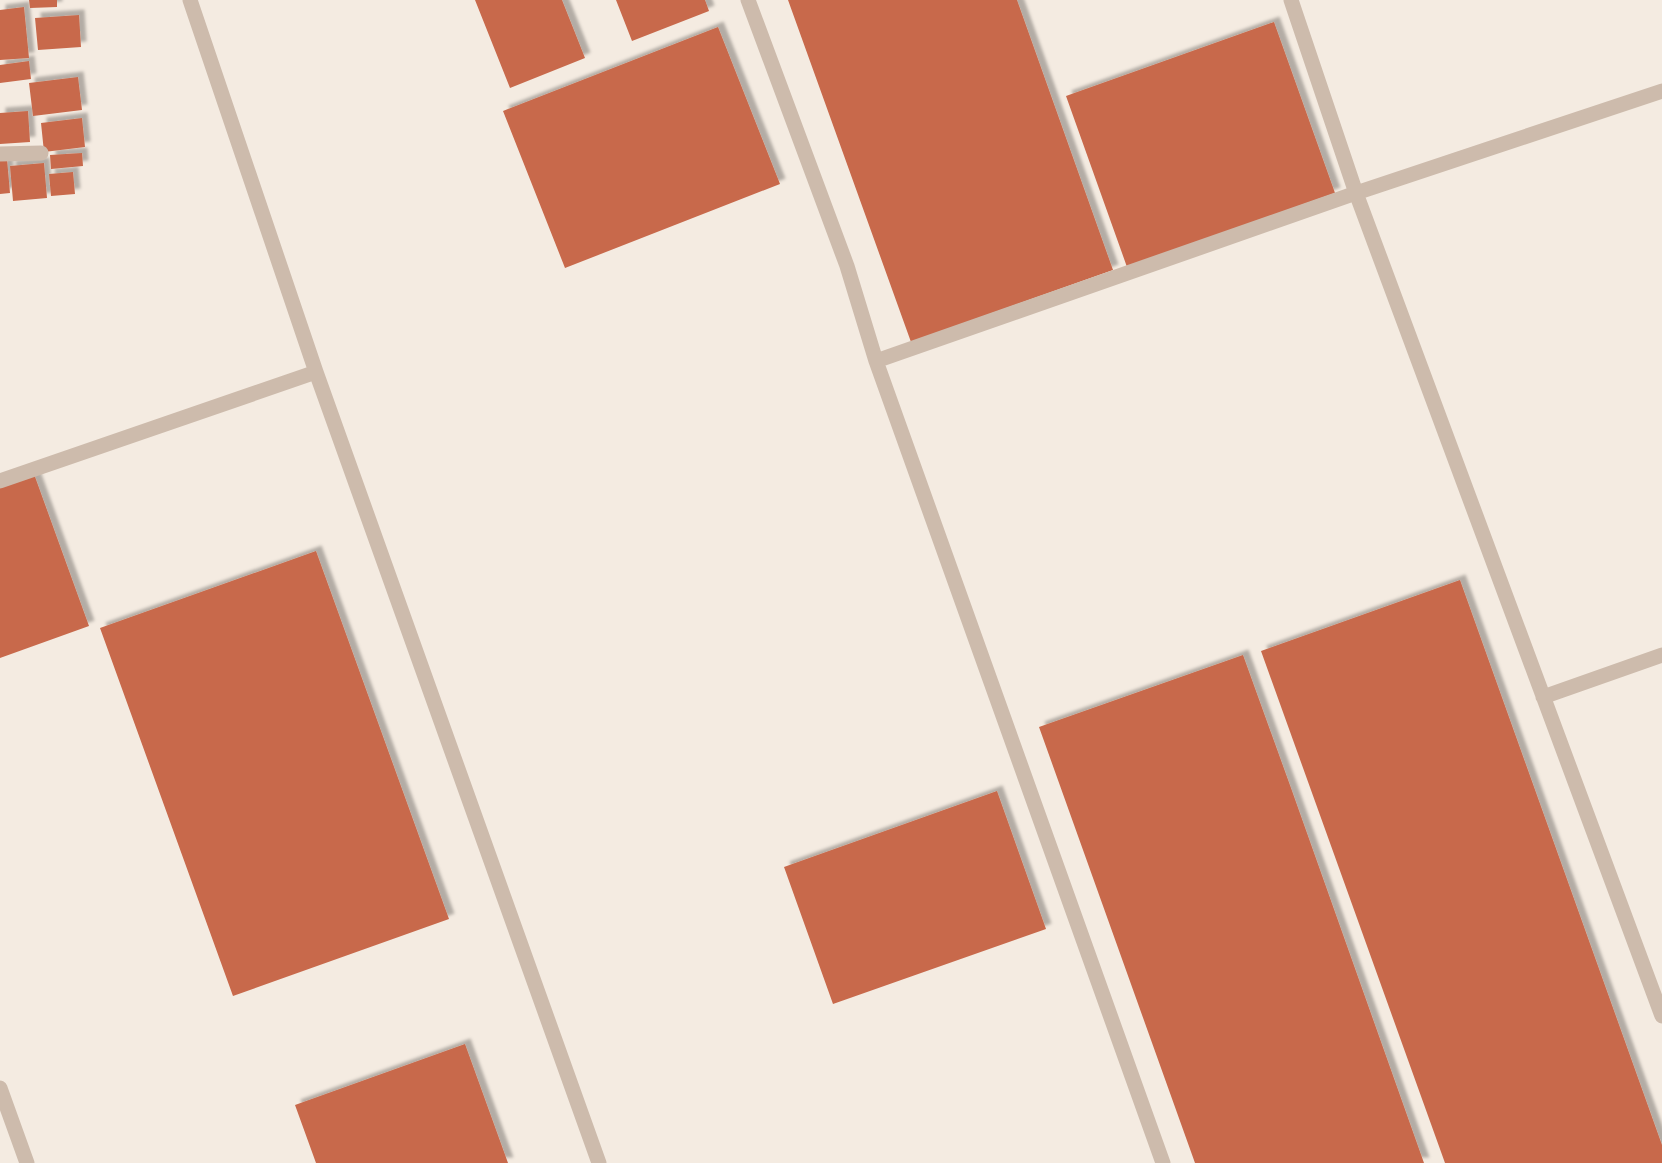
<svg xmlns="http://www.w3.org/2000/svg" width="1662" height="1163" font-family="'IBM Plex Sans',sans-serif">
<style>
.building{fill:#c8694b;filter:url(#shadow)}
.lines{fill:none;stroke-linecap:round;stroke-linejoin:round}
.minor{stroke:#cdbbac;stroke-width:15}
</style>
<defs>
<filter id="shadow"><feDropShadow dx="5.5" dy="-5.5" stdDeviation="1.5" flood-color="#0004"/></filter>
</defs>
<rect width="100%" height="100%" fill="#f4ebe1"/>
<path class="building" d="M29,0H57V7L30,8Z
M475,0H562L585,58L510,88Z
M616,0H705L709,11L632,41Z
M788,0H1017L1113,270L911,342Z
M24,7L29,58L0,60V10Z
M79,15L81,47L38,50L35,18Z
M1274,22L1335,193L1127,267L1066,96Z
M718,27L780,184L565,268L503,111Z
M29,61L31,79L0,83V65Z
M78,77L82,110L33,116L29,83Z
M28,111L30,142L0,144V113Z
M82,118L85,147L44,152L41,123Z
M82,153L83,166L51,169L50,155Z
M7,159L10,193L0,194V160Z
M44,163L47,198L13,201L10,166Z
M73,172L75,194L51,196L49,174Z
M34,474L89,626L0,658V486Z
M316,551L449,919L233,996L100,628Z
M1460,580L1662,1145V1163H1445L1261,651Z
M1243,655L1291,788L1424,1163H1195L1039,727Z
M997,791L1046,929L833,1004L784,867Z
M465,1044L508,1163H316L295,1105Z"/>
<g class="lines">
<path class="minor" d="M190,0L316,372L599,1163
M748,0L847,266L876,361L1163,1163
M1291,0L1356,193L1662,1016
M0,154L41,153
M876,361L1356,193L1662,91
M0,481L316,372
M1543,697L1662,655
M0,1088L27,1163"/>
</g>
</svg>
